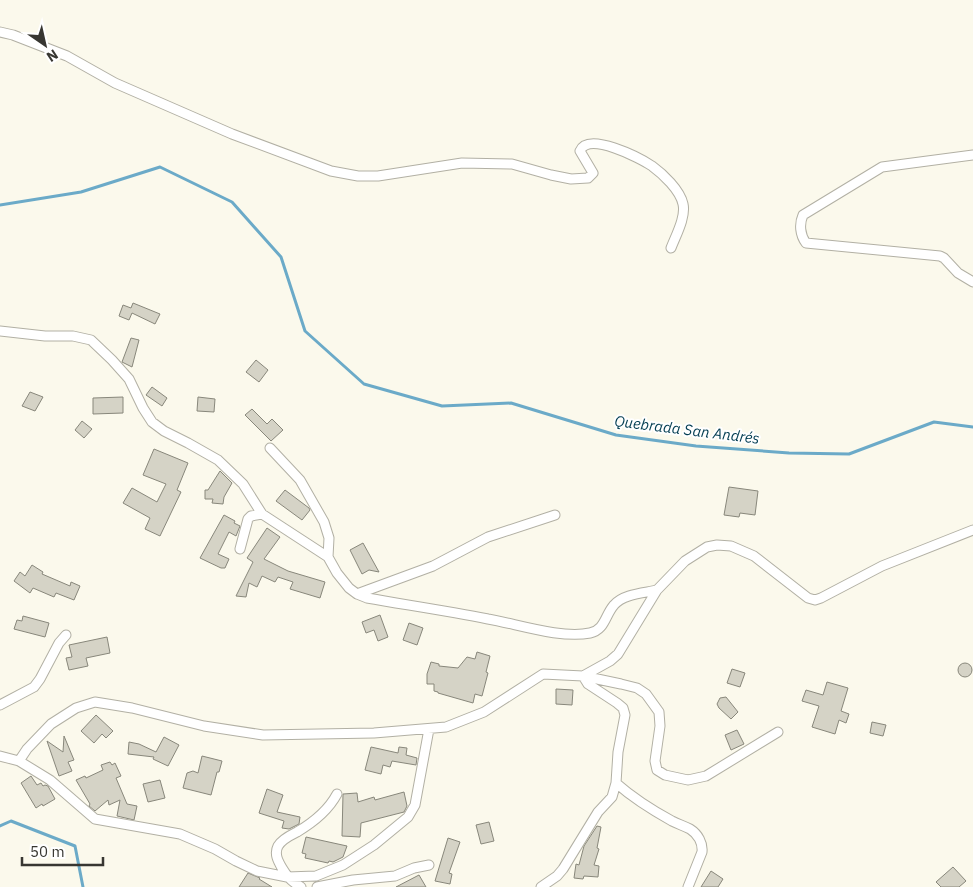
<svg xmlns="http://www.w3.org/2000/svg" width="973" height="887" font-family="'IBM Plex Sans',sans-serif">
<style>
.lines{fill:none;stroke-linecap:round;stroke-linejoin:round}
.stream{stroke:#6baac8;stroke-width:3}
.building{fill:#d5d3c6;stroke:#88877b}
.minor-casing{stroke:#b2b0a4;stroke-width:11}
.minor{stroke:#fff;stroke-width:9}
.labels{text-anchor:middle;stroke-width:4;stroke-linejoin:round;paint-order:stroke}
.water-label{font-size:15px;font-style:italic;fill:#033d52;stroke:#fff}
</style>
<rect width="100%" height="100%" fill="#fbf9ec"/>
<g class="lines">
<path class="stream" d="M0,205L81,192L160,167L232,202L281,257L305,331L364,384L442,406L511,403L616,435L696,446L789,453L849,454L934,422L973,427
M0,826L11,821L75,846L83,887"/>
</g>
<path class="building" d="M133,303L160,314L155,324L132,313L129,320L119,316L123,305L131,308Z
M131,338L139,340L132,367L122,362Z
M256,360L268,370L259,382L246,372Z
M152,387L167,398L162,406L146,395Z
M30,392L43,397L35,411L22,406Z
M123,397V413L93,414V398Z
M198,397L215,399L214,412L197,411Z
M252,409L267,424L272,419L283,430L271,441L245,415Z
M82,421L92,429L84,438L75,430Z
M154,449L188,463L177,490L181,492L160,536L145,529L150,518L123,503L132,488L157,502L166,484L143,475Z
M220,471L232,483L224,497L223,504L212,503L213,499H205V490H208Z
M729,487L758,491L755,515L740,513L739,517L724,515Z
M285,490L309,508L310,510L302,520L276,501Z
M224,515L235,521L234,523L240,526L236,536L229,532L218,554L229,559L225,568H221L200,558Z
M267,528L280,537L264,559L288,571L325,582L320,598L290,589L293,582L278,577L275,582L262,576L257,587L249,583L246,597L236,596L253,562L247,558Z
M363,543L379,572L369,570L362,574L350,550Z
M32,565L43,572L42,574L70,586L71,582L80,586L74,600L56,593L54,597L33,588L30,593L14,581L20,572L25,576Z
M380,615L388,637L378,641L374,630L366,633L362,622Z
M23,616L49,623L45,637L14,629L17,620L22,621Z
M409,623L423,628L417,645L403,640Z
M107,637L110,653L86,658L88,666L69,670L66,658L72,657L69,645Z
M477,652L490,656L486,672L488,673L482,696L475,694L473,703L438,693V692L434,691V684H427V674L431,662L439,664V666L458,668L467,657L475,659Z
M958 670a7 7 0 1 1 14 0a7 7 0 1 1-14 0Z
M732,669L745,673L740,687L727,683Z
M827,682L848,688L841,711L849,714L846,723L839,720L835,734L812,727L819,706L802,701L806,690L823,695Z
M556,689L573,690L572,705L556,704Z
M726,697L738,712L731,719L719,708L717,704L720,698Z
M96,715L113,731L106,738L102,734L94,743L81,731Z
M872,722L886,725L883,736L870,733Z
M737,730L744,744L731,750L725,735Z
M64,736L74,760L68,762L72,771L59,776L47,741L63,752Z
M164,737L179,745L168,766L153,759L154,757L128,754L129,742L139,744L156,752Z
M371,747L398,753L399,747L407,748L406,755L417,758L416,765L392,761L390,767L383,765L381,774L365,770Z
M202,756L222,761L219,772H217L211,795L183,788L187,773L193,771L198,773Z
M110,762L112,765L115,763L121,776L116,778L127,804L137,806L134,820L117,816L120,800L109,805L108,800L95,811L89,806L90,804L76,780L85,776L86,778L103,770L101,765Z
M31,776L37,785L41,783L43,786L45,785L48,786L55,799L43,806L42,804L36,808L21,783Z
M160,780L165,798L148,802L143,784Z
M267,789L283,795L277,812L300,817L299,824L289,829L282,828L284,821L259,813Z
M404,792L407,806L404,812L361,823L360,837L342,836L343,794L357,793L358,802L374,797L375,800Z
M489,822L494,841L481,844L476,825Z
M597,826L601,827L597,848L599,849L594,865L599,866L598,877L584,876L583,879L574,878L576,864L579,865L584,846Z
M306,837L347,846L343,857L333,862L329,861L328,863L305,858L306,854L302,853Z
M448,838L460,842L449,873L452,874L450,884L435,881Z
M953,867L966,881L959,887H941L936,882Z
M711,871L723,879L718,887H701Z
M248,873L260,878L259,879L272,887H239Z
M419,875L426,887H396Z"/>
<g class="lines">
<g class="minor-casing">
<path id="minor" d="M0,32L13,35L67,56L115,83L232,134L331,171L358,176H378L462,163L512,164L551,175L571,179L588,178L593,173L580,151C588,131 640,158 652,166C663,174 680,190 683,204C686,217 676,235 671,248
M973,155L882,167L803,215C799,224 800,235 806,243L940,256L944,258L958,273L973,282
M0,331L45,336H73L91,340L112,360L129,379L143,408L152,422L164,431L188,443L218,460L243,484L262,514L328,557L337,573L349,588L357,594L367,598C407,605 448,611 488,619C517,624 561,639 590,633C605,630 605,615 614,605C623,594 644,593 657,590
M270,448L300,480L324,522L329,538L328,557
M240,549L248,519L251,516L262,514
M357,594L433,566L488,537L555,515
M583,676L610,661L618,654L657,590L685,561L707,547L717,545L731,546L754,556L808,598L815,600L821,598L882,566L973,530
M583,676L588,684L617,703L623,708L625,715L618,752L616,783C633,798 652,810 672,821C678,824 684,826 690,829C698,834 703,843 702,852L688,887
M0,705L34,687L40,679L59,643L66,635
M0,756L19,761L27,749L51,724L76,708L95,702L132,708L204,726L263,735L374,733L446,727L484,712L543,674L583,676L621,684L637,688L646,694L659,712L660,726L655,761L657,770L665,775L688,780L706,776L778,732
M19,761L50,780L95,819L180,834L215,849L236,861L257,871L287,877L316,876L343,865L374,845L408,817L415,805L429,729
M301,887C292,882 287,877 282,868C278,861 274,854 278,846C282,839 291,835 297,832C314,822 328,811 337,794
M317,887L353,880L395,876L414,868L429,865
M541,887L557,876L563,869L598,812L612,797L616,783"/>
</g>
<use href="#minor" class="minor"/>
</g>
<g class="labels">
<g class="water-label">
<text transform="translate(687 430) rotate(7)" y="5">Quebrada San Andrés</text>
</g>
</g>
<g transform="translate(45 45) rotate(146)" stroke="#ffffff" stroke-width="4" paint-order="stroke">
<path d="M0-4L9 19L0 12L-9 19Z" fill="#373631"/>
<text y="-8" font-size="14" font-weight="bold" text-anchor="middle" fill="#373631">N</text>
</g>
<path d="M22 857v8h81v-8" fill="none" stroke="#373631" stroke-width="2.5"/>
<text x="30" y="857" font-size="15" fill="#373631" stroke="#ffffff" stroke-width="4" paint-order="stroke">50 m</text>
</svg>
